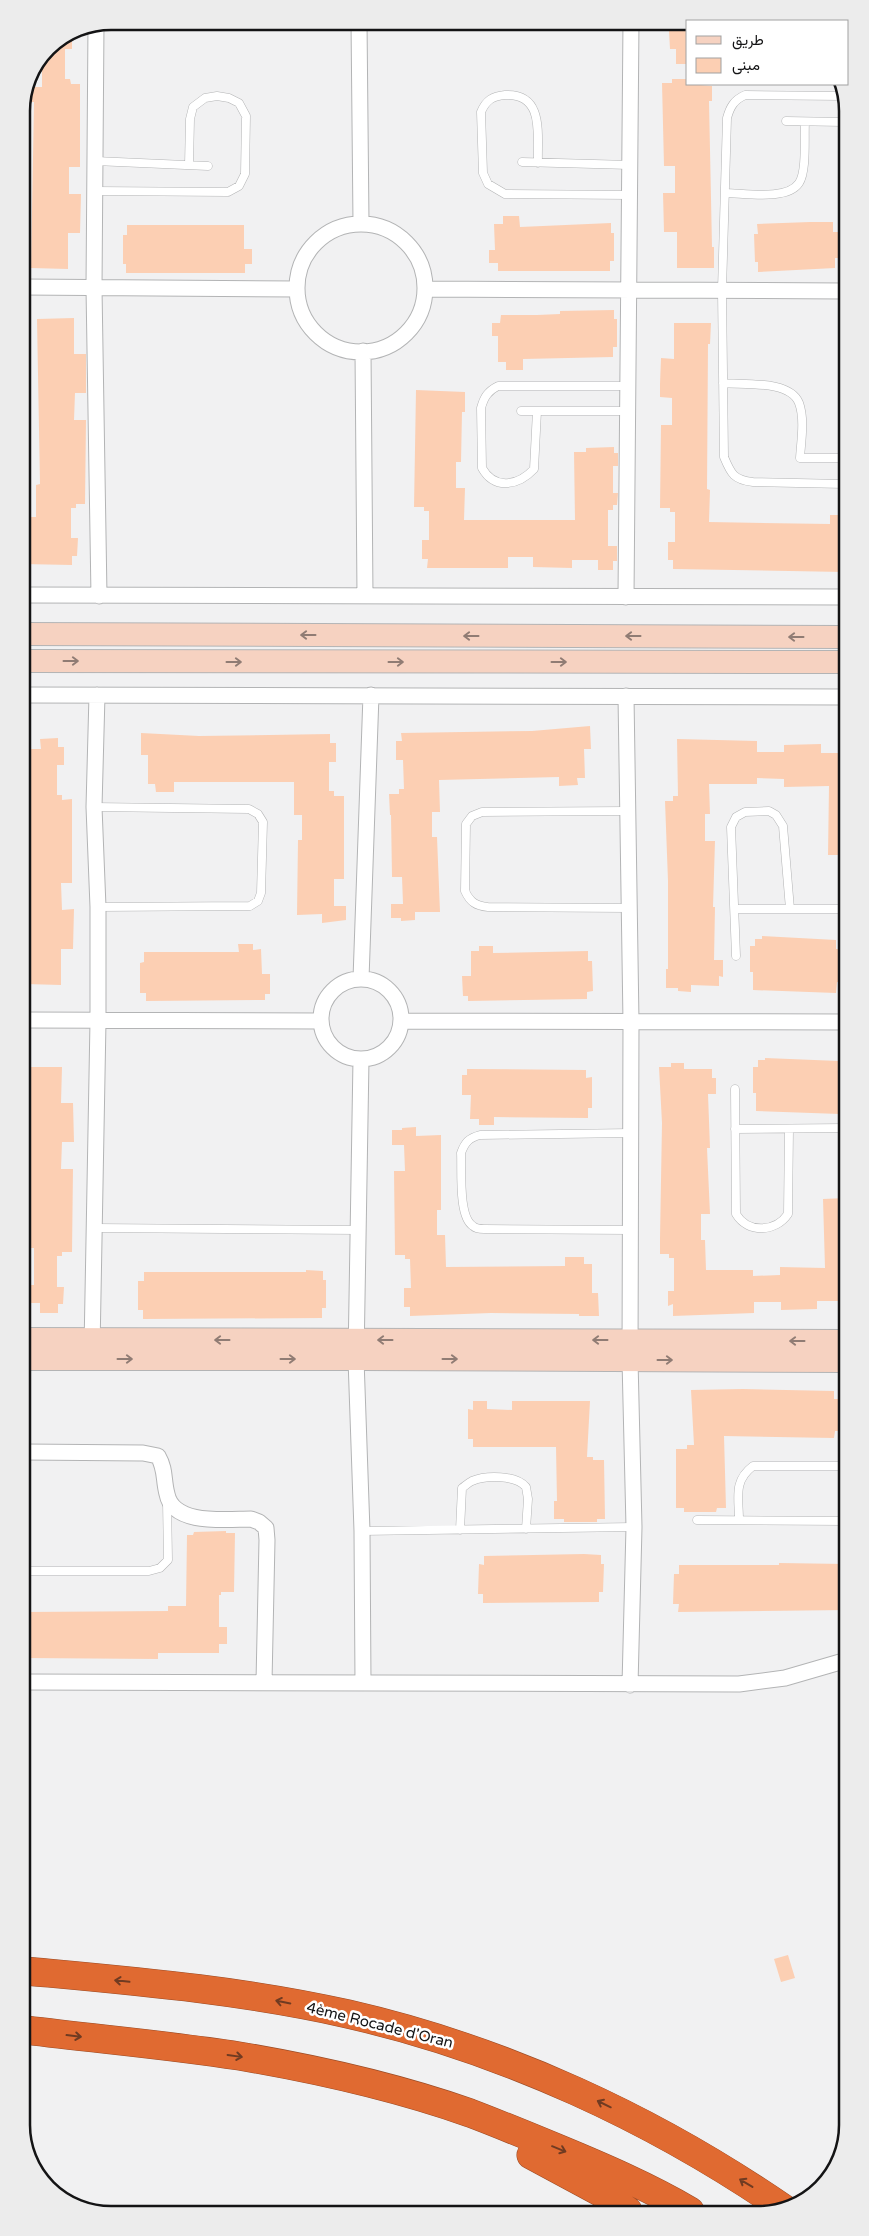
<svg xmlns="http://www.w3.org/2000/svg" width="869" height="2236" font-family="'Varela Round',Vazirmatn,sans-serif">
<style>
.building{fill:#fccfb3}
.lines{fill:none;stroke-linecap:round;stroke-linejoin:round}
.lane-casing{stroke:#b3b4b5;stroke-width:9}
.street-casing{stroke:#b3b4b5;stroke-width:17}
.secondary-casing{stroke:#b3b4b5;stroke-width:24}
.highway-casing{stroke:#994c27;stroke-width:29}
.lane{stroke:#fff;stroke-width:8}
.street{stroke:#fff;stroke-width:15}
.secondary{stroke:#f6d2c1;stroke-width:22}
.highway{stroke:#e06a31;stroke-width:28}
.oneway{stroke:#907c74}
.oneway2{stroke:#703b22}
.labels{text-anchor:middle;stroke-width:5;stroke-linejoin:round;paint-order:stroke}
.street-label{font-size:15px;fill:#141415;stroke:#fff}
.rim{fill:none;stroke:#141415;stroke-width:2.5}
</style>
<rect width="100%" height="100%" fill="#f1f1f2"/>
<path class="building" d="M675,22H688V64H676V49H670L669,31H675Z
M72,31V49H65V79H70L71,84H80V167H69V194H81L80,233H68V269L31,268L34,102H30V87H42V59L48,47Z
M672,79H688V84L712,86V101H709L712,247H714V268H677V232H664L663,193H675V166H664L662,83H672Z
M503,216H519L520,227L611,223V233H614V261H610V271H498V263H489V250H495L494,224H503Z
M810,222H833V232H842L843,258H835V268L758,272V262H755L754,234H758L757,224Z
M127,225H244V249H252V264H245V273H126V264H123V235H127Z
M614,310V319H617V347H613V357L523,359V370H506V362H498V336H492V323H500L501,315H537L560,314V311Z
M74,318V354H86V393H75L74,420H86L85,504H76V508H71V538H78L77,556H72V565L22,564V517H36V485L40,484L37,319Z
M674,323H711L710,344H708L707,489L710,490L709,522L830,524V515H844V572L673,569V560H668V542H675V512H670V508H660L661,425H672V398L660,397V384L661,358L674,359Z
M416,390L465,392V412H462L461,462H456V488H465L464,520H575L574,452H586V448L614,447V453H618V466H613V493H618L617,505H613V510H608V546H617V561H613V570H598V560H572V568L533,567V557H508V568H427L428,559H422V540H429V511H424V507H414Z
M590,726L591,749H584L585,778H577L578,785L559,786V777L439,780L440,812H432V837H437L440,912H415V920L401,921V918H391V904H403L402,877H392L391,815H390L389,794H399V789H404L403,760H396V741H402L401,733L532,731Z
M141,733L199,736L330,734V743H336V762H329V791H334V796H344V879H334V906H346V920L322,923V914L297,915L298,840H302V815H294V782H174V792H156L155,784H148V755H141Z
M58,738V747H64V765H57V795H62V800L72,799V883H61L62,910L74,909L73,949H61V985L25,984L26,818H23V749H41L40,739Z
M677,739L757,741V752H784V745L821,744V753H845V855H828L829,786L784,787V779L757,778V784H709L710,814H705V841H715L713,907H715L714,960H723V977L719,976V986L691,985V992L678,991V988H666V969H668V881L665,801H673V796H678Z
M762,936L836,940V949H845V983L837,982L836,993L753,990V972H750V946H755V939H762Z
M238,944H253V950L261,949L262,974H270V994H265V1000L146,1001V993H140V963L144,962V952H239Z
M479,946H493V953L588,951V961H592L593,991L587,992V999L468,1001V996H463L462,976H471V951H479Z
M765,1058L839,1061V1070H845V1103H840V1114L756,1111V1093H753V1067H758V1060H765Z
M671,1063H684V1069H712V1078H716V1094H708L710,1148H707L710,1214H701V1240H705L706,1270H753V1276L780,1275V1267L825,1268L823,1199L846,1198V1301H817V1309L781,1310V1302H754V1313L673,1316V1304L668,1306V1291H674V1258H669V1254H660V1238L662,1123L659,1067H671Z
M25,1067H62L61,1103H73L74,1142H62L61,1169H73L72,1252H62V1256H57V1287H64L63,1304H58V1313H40V1303H24V1285H34V1248H24L27,1128Z
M467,1069L586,1070V1078L592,1077V1108H588V1118L494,1117V1125H479V1119H470L471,1095H462V1075H467Z
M416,1127V1136L441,1135V1210H437V1235H445L446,1267L565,1266V1257H584V1264H592V1293H598L599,1316H579V1314L491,1313L410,1316V1307H404V1288H411L410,1259H405V1255H395L394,1171H405L404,1145H392V1130H402V1128Z
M306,1270L323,1271V1280H326V1308H322V1318L143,1319V1310H138V1281H144V1272H306Z
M743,1389L834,1391V1399H846V1428H839V1431H835L834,1438L724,1436L726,1508H717L716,1512H684V1508H676V1449H687V1445H694L691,1390Z
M473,1401H487V1409L512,1410V1401H590L587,1457H593V1460H604L605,1519H597V1522H564V1519H554V1501H557L556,1447H473V1439H468V1409L473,1410Z
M226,1531V1533H235L234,1592H221V1595H219V1627H227V1644H219V1653H158V1659L25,1658V1612L168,1611V1606H186L187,1535H193L194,1532Z
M584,1554L601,1555V1564H604L603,1592H599V1602L483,1603V1594H478L479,1564L484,1565V1556Z
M779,1563L846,1564L847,1610L678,1612L679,1604H673L674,1574H679V1565H779Z
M788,1955L795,1978L781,1982L774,1959Z"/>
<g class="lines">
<g class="lane-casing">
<path id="lane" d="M843,96L745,95C734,100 730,107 727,118L722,290L724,457C731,474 734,480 753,482L844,484
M786,121L843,122
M95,161L208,166
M522,162L630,165
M538,163C537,135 545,93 505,95C493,96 486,100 481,112L483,173L488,184L505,194L630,195
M95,191L228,192L239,186L245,174L246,116L239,103L229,98L217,96L205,98L193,107L190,119L189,165
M725,193C744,193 787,201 799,183C807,171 804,137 805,122
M723,383C744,385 790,380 799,403C805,419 801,442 800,458H844
M521,411H628
M537,411L534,469C519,485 495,491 482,468L481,408C484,397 488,391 498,386H628
M94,807L249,809L258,814L263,822L261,893L258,901L250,906L98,907
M628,811L482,812L472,816L466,824L465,891C470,902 476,906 488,907L629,908
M735,909H845
M736,956L731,827L736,817L745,812L769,811L776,815L783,826L790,909
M735,1089L736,1214C748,1234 776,1232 788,1214L789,1129
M735,1129L845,1128
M95,1228L359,1230
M631,1230L484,1229C481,1229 475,1228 473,1226C458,1217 462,1169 461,1153C465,1142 469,1138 480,1135L631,1133
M697,1520L846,1521
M739,1520C739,1498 733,1481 753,1466H846
M460,1530L462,1488C465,1486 468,1483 472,1481C486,1475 516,1475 526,1487L528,1499L526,1529
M362,1531L634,1527
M25,1571H149L160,1568L168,1560L167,1501"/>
</g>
<g class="street-casing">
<path id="street" d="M359,21L361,223
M96,24L94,288L99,596
M297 288a64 64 0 1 1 128 0a64 64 0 1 1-128 0Z
M22,287L297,289
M426,289L844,291
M363,351L365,596
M23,595L844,597
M626,597L631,21
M23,695L844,697
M626,696L631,1022L630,1360L634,1527L630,1685
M321 1019a40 40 0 1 1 80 0a40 40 0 1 1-80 0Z
M361,979L371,695
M23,1020L321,1021
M402,1021L845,1022
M361,1059L356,1359L362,1531L363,1683
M92,1349L98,1021V907L94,807L97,695
M24,1452L143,1453L158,1456C166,1470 163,1479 167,1494C173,1526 227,1519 251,1519L259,1522L266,1528L267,1540L264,1682
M25,1682L739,1684L785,1678L847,1660"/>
</g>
<g class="secondary-casing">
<path id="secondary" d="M23,634L844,637
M23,661L844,662
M24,1339L846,1341
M24,1359H361L846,1361"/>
</g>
<g class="highway-casing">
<path id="highway" d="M26,1971C133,1981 242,1990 348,2014C505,2050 654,2119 786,2210
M26,2030C97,2039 169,2045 239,2056C316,2069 396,2087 470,2113C499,2124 528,2136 557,2148C603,2167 647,2186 690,2211
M531,2155L609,2197L628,2211"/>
</g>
<use href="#lane" class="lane"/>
<use href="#street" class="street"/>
<use href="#secondary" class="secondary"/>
<use href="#highway" class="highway"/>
</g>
<defs><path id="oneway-shaft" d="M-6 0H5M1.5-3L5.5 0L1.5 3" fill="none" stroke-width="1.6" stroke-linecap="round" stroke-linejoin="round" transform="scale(1.25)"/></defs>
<g class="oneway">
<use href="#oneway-shaft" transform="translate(308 635) rotate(-180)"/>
<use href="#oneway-shaft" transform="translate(471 636) rotate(-180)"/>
<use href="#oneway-shaft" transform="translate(633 636) rotate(-180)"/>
<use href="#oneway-shaft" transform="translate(796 637) rotate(-180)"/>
<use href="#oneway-shaft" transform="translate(71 661)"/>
<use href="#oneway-shaft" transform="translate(234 662)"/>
<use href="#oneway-shaft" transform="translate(396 662)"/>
<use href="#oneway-shaft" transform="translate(559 662)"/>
<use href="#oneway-shaft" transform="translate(222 1340) rotate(-180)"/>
<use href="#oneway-shaft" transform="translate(385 1340) rotate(-180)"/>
<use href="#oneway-shaft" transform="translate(600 1340) rotate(-180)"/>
<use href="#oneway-shaft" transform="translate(797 1341) rotate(-180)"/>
<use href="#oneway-shaft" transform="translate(125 1359)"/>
<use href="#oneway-shaft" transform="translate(288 1359)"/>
<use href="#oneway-shaft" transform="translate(450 1359)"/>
<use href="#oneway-shaft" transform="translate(665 1360)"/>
</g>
<g class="oneway2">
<use href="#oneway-shaft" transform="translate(122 1981) rotate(-174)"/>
<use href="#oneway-shaft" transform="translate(283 2002) rotate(-169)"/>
<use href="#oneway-shaft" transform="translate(74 2036) rotate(7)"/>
<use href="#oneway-shaft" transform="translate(235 2056) rotate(8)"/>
<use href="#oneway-shaft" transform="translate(604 2104) rotate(-154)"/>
<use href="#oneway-shaft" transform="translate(559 2149) rotate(22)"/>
<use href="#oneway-shaft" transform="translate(746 2183) rotate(-149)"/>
</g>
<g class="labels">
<g class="street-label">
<text transform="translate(380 2025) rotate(14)" y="5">4ème Rocade d'Oran</text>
</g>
</g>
<path d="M0 0H869V2236H0ZM111 30H758A81 81 0 0 1 839 111V2125A81 81 0 0 1 758 2206H111A81 81 0 0 1 30 2125V111A81 81 0 0 1 111 30Z" fill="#ececec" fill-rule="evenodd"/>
<path class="rim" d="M111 30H758A81 81 0 0 1 839 111V2125A81 81 0 0 1 758 2206H111A81 81 0 0 1 30 2125V111A81 81 0 0 1 111 30Z"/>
<rect x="686" y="20" width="162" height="65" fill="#ffffff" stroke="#a1a1a1"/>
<rect x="696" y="36" width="25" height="8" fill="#f6d2c1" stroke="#a1a1a1"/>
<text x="732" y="45" font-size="15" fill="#141415">طريق</text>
<rect x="696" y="58" width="25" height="15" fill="#fccfb3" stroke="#a1a1a1"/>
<text x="732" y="70" font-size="15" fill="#141415">مبنى</text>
</svg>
